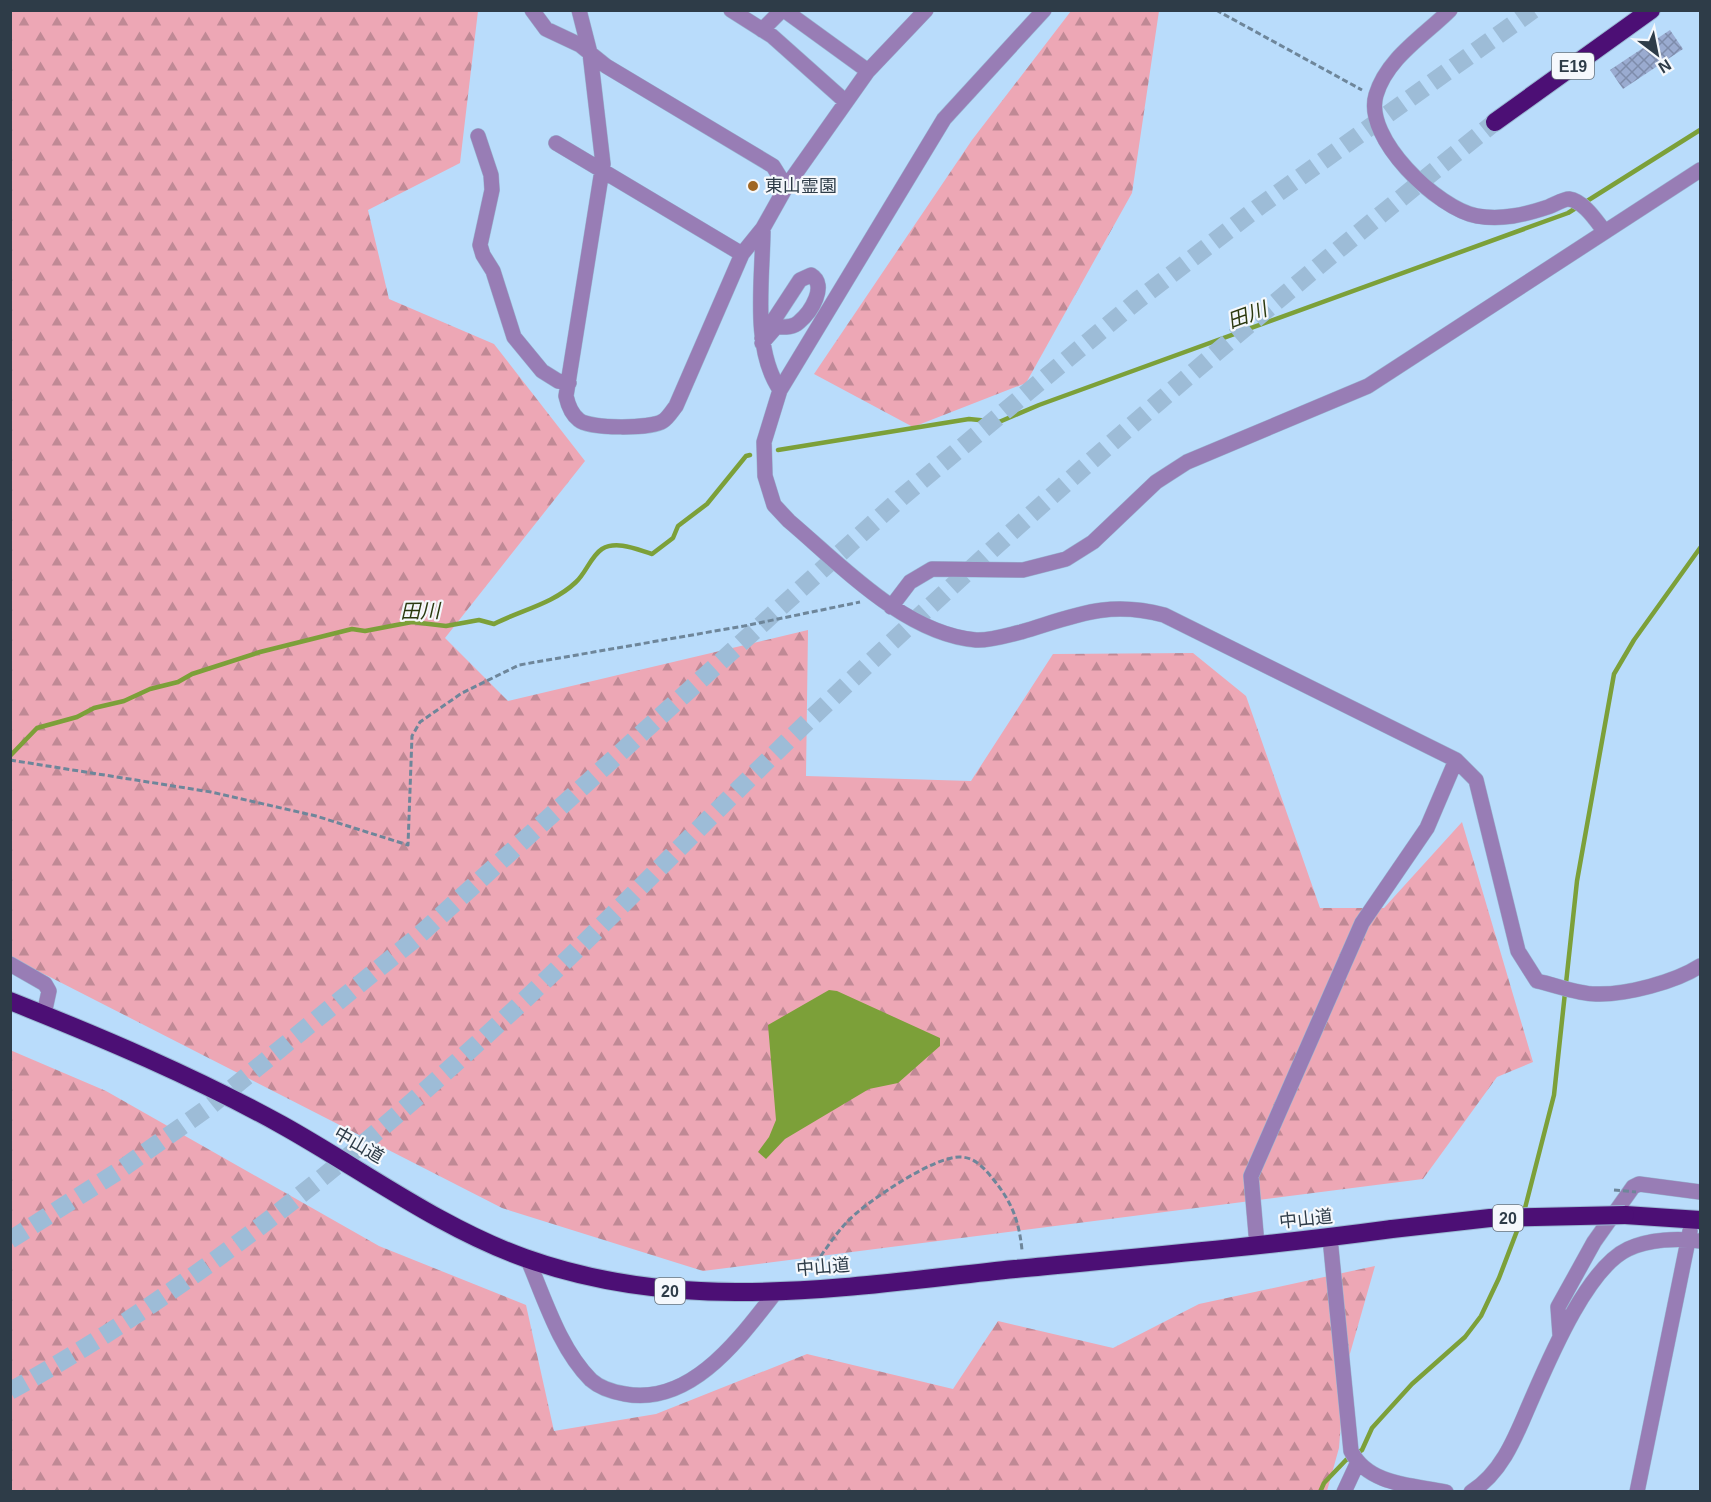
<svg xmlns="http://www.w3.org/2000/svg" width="1711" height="1502" font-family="Arial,'Noto Sans JP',sans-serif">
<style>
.forest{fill:url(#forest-firs)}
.water{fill:#7ca039}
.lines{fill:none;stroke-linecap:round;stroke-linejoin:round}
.stream{stroke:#7ca039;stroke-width:4.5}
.building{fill:url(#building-cross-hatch)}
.highway-tunnel{stroke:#9dbcd7;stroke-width:18;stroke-dasharray:18 9;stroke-linecap:butt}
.minor-casing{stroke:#9ab9d4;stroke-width:16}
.highway-casing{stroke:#9ab9d4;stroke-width:20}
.path{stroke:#6e869a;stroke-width:3;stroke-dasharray:6 3;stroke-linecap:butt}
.minor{stroke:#987db5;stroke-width:15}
.highway{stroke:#4c0f75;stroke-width:18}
.highway-bridge-casing{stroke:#9ab9d4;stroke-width:20;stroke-linecap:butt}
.path-bridge{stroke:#6e869a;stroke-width:3;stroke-dasharray:6 3;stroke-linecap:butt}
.highway-bridge{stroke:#4c0f75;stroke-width:18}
.poi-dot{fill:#a06724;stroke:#f5f8fc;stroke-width:2}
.labels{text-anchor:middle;stroke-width:4.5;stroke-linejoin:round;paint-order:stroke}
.shield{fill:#f5f8fc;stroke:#6a747e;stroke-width:1.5}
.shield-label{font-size:16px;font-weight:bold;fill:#2e3c48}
.poi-label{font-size:18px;fill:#2e3c48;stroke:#f5f8fc;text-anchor:start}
.street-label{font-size:18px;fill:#2e3c48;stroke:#f5f8fc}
.water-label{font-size:20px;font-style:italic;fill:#2b390f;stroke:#f5f8fc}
</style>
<defs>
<pattern id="forest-firs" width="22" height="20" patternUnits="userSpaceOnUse" patternTransform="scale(1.5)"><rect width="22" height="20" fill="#eda7b5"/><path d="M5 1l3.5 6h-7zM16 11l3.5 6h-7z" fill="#c08995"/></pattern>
<pattern id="building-cross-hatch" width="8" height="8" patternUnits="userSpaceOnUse" patternTransform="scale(1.5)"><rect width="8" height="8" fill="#9aabd0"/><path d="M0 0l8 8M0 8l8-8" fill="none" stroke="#7e8cab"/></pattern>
</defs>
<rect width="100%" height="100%" fill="#b9dcfb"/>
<path class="forest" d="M10,11H478L460,163L368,210L389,299L494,344L585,461L445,638L508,701L808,630L806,776L971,781L1053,654L1193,653L1246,696L1320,908H1384L1462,822L1533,1062L1497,1077L1423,1179L703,1271L502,1208L48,976L11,961Z
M1071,11H1159L1132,193L1026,383L913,427L814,374L972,140Z
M10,1050L106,1091L379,1246L526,1305L554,1431L656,1414L807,1354L953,1389L998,1321L1113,1348L1199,1304L1375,1266L1345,1371L1339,1448L1327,1491H11Z"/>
<path class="water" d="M829,990L837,991L940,1038V1046L898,1083L869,1089L785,1139L766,1159L758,1152L769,1137L776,1120L768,1025Z"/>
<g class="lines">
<path class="stream" d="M778,450L969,419L999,422L1039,405L1568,213L1700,130
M10,756L37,728L77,717L94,708L124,701L150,689L178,682L192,674L260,652L352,629L365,631L412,622L446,626L479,620L494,624C521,610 553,604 576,582C586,573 591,556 602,549C617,540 638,550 652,554L673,538L678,526L707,504L746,456L750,455
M1524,1212L1554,1095L1577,881L1614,674L1634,640L1700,548
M1320,1492L1324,1483L1346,1460L1362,1450L1372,1428L1412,1384L1465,1337L1481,1316L1499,1278L1520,1223"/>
</g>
<path class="building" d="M1670,30L1683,49L1623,89L1610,70Z"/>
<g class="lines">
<path class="highway-tunnel" d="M10,1240L120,1170L209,1107L416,938L902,497L1138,300L1260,206L1533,10
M10,1391C203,1285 373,1142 533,992C630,900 723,802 820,710C1036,503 1262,309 1495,122"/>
<g class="minor-casing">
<path id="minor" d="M532,10L546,29L580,45L606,66L773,166L786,187
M579,10L590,53L603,164L566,396C568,405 571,414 579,420C590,429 651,429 663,421C668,418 672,411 676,406L742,254L763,228L786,187L868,71L926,10
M731,10L772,36L846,102
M784,10L868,71
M1044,10L944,119L780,390L764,442L765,476L774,505L789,521C841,565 905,634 976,640C989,641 1008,635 1021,632C1075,616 1107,600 1164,615L1456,760L1476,780L1518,951L1537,981C1556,985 1577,994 1596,994C1626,995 1675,982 1700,966
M1450,10C1424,36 1387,58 1376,95C1363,138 1438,209 1477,216C1502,220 1524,215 1548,207C1554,205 1563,199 1569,199C1584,201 1597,222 1605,232
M762,30L782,10
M478,136L491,175L492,190L480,245L483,255L493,271L514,337L542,371L558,381L569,383
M556,143L742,254
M763,228C763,278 751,347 780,390
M762,343L776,327C784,327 793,328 799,322C811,312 828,285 811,275L800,280L762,338
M891,607L910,582L932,569L1023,570L1066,559L1093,542L1156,482L1187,462L1368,386L1700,170
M10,964L45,984L49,991L44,1014
M1330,1238L1351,1451C1368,1485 1412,1485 1446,1492
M1257,1245L1251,1176L1362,923L1427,828L1456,760
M528,1260C545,1300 560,1349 591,1380C600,1388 613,1392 625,1394C691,1406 739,1339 775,1293
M1560,1335L1558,1307L1594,1242L1633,1187L1639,1184L1700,1192
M1344,1492L1357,1464
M1471,1492C1500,1474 1514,1441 1527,1410C1546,1367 1585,1269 1628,1249C1649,1239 1678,1238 1700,1241
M1637,1492L1690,1231"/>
</g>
<g class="highway-casing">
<path id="highway" d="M1495,122L1651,10
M10,1001C103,1038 195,1077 282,1125C361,1169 440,1228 525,1258C687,1316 849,1286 1015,1269C1141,1257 1267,1246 1392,1229
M1625,1215L1700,1220"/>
</g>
<path class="path" d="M1216,10L1362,90
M10,760L211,792L316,816L408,845L412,736L420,722L462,693L519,665L744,626L860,602
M810,1271C822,1255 833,1237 846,1223C864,1203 934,1156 960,1157C975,1157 985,1169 993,1179C1012,1202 1019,1221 1022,1250"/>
<use href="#minor" class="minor"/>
<use href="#highway" class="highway"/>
<g class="highway-bridge-casing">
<path id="highway-bridge" d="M1392,1229L1490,1218L1625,1215"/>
</g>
<path class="path-bridge" d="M1614,1190L1636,1192"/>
<use href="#highway-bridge" class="highway-bridge"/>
</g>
<circle class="poi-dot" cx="753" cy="186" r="6"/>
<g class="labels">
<g class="shield">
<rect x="1552" y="53" width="42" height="26" rx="4.5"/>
<rect x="1493" y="1205" width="30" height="26" rx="4.5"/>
<rect x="655" y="1278" width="30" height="26" rx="4.5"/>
</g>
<g class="shield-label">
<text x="1573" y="72">E19</text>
<text x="1508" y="1224">20</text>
<text x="670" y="1297">20</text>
</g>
<g class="poi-label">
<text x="765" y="192">東山霊園</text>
</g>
<g class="street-label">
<text transform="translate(359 1145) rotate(30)" y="6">中山道</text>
<text transform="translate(1306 1219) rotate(-6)" y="6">中山道</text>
<text transform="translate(823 1267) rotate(-5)" y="6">中山道</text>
</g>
<g class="water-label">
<text transform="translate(1247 315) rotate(-20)" y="7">田川</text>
<text transform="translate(420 611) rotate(-1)" y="7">田川</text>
</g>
</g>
<rect width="1711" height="1502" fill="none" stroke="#2e3c48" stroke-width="24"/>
<g transform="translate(1657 54) rotate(148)" stroke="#f5f8fc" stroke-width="4.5" paint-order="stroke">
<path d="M0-4.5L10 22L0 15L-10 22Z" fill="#2e3c48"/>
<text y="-9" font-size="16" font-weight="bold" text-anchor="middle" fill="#2e3c48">N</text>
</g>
</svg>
